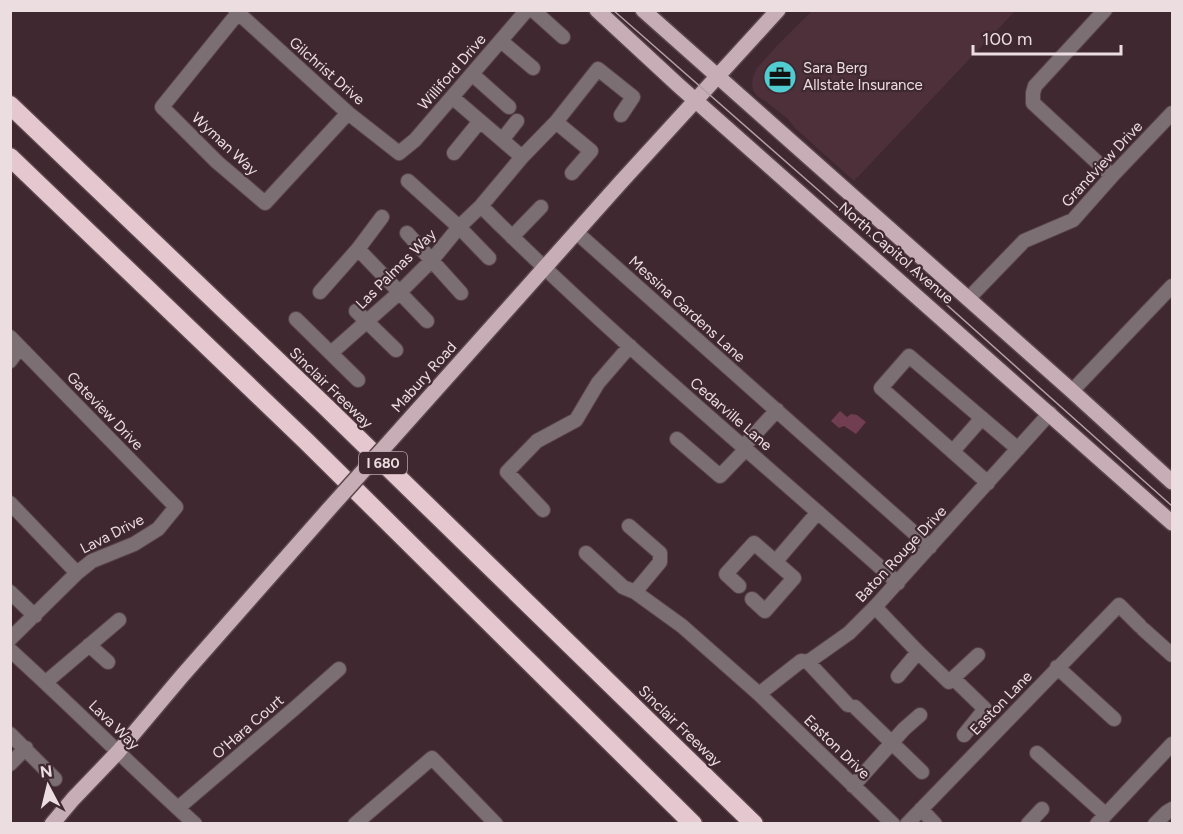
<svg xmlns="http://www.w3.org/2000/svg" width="1183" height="834" font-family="Figtree,sans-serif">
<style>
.built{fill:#4d303a}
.green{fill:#713d50}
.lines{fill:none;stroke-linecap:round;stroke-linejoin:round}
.minor-casing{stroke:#5b454c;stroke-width:16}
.major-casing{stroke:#5b454c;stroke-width:18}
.highway-casing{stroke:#5b454c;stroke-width:21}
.minor{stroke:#7b6f73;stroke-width:14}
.major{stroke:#c7aeb6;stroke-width:15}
.highway{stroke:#e5c7d0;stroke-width:18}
.tram{stroke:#b2a0a6;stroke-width:1.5}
.major-bridge-casing{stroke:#5b454c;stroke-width:18;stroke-linecap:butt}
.major-bridge{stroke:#c7aeb6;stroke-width:15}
.labels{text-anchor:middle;stroke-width:4.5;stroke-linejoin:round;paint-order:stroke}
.shield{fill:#3f2830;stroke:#b8a7ac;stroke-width:1.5}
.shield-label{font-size:14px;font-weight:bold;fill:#ecdde1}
.poi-label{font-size:15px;fill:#ecdde1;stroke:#3f2830;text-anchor:start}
.street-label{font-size:15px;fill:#ecdde1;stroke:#3f2830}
</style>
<rect width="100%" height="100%" fill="#3f2830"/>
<path class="built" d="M812,11V10L1015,11L854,181L795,128L788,119L768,103L757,96L753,90L752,83L753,77L757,68L776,47Z"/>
<path class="green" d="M840,411L847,417L851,414L857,415L866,422L856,434L844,426L839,428L831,421Z"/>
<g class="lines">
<g class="minor-casing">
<path id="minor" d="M235,10L348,113L399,153L415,140L527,10
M533,10L563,37
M1105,10L1035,86L1033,93V103L1112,176
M238,13L162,107L217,162L265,203L348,113
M501,41L533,68
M472,74L509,107
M452,97L522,157
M556,122L591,151L572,173
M502,140L517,121
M454,153L480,121
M408,181L459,227L489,258
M481,206C613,338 758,458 898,583
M576,232L930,547
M407,233L461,293
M512,237L541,207
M358,249L427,321
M320,292L358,249L382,217
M968,299L1024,241L1073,220L1112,176L1172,113
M356,311L396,350
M296,319L358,380
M10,337L176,507L158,529L134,544L92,561L77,573L10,639
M331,353L400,292L432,260L459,227L481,206L522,157L556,122L598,69L633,97L621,115
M10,361L20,347
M1072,391L1172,286
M677,439L720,476L746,449
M743,447L777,410
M953,451L982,418
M988,483L881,388L909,356L1018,449
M10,503L77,573
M543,510L507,472L537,441L576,420L598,383L630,346
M629,526L660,553V562L635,592L682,626L759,694L893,824
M586,553L623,587L635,592
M776,561L818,512
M739,586L726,574L754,543L794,578L765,611L752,599
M10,592L35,616
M875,607L918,652L949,682L978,655
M1143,629L1172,655
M89,645L108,662
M10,650C73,707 132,767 195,824
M808,662L848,705
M1057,667L1114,719
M898,676L918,652
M954,679L985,709L964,735
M46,682L119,620
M759,694L801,661L808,662L849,633L875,607L1050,413
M855,707L922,772
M10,734L55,779
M1037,753L1105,814
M10,764L26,748
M853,786L904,729L920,715
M178,808L295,708L339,669
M921,809L935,824
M355,824L432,758L496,824
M907,824L1119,605L1140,626
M1028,824L1042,809
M1097,824L1172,744
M1155,824L1167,812L1172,809"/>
</g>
<g class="major-casing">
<path id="major" d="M597,10L678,85L1172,523
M643,10L1072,391L1172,482
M390,441L621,182L778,10
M52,824L73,799L118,752L182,676L329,509"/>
</g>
<g class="highway-casing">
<path id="highway" d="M10,105L326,407L754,824
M10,157L307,442L693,824"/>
</g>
<use href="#minor" class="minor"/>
<use href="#major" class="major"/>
<use href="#highway" class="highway"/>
<path class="tram" d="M613,10L825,196L1172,506"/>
<g class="major-bridge-casing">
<path id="major-bridge" d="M329,509L390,441"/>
</g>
<use href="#major-bridge" class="major-bridge"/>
</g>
<defs>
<g id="office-disc" transform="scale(1.725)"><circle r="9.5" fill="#51ccd1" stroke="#3f2830"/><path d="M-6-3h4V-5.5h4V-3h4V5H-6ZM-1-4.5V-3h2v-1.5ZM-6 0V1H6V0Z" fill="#111"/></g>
</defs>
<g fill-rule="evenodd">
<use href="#office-disc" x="780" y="77"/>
</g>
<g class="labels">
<rect class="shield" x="359" y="452" width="48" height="22" rx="4.5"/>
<g class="shield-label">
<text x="383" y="468">I 680</text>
</g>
<g class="poi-label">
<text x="803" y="73">Sara Berg<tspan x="803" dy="17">Allstate Insurance</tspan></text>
</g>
<g class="street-label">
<text transform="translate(327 71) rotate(41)" y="5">Gilchrist Drive</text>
<text transform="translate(452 72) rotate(-49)" y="5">Williford Drive</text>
<text transform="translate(225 144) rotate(43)" y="5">Wyman Way</text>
<text transform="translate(1102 164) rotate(-47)" y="5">Grandview Drive</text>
<text transform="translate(896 253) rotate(41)" y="5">North Capitol Avenue</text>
<text transform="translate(396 269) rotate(-45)" y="5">Las Palmas Way</text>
<text transform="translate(687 309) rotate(42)" y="5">Messina Gardens Lane</text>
<text transform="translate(424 377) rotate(-48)" y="5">Mabury Road</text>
<text transform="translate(331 388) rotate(44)" y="5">Sinclair Freeway</text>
<text transform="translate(105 411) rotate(46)" y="5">Gateview Drive</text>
<text transform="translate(731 414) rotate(41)" y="5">Cedarville Lane</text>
<text transform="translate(112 534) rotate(-27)" y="5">Lava Drive</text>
<text transform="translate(901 554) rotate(-47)" y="5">Baton Rouge Drive</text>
<text transform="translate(1001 703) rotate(-46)" y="5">Easton Lane</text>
<text transform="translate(114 725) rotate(44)" y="5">Lava Way</text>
<text transform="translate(680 726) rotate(44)" y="5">Sinclair Freeway</text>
<text transform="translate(248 727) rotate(-41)" y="5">O'Hara Court</text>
<text transform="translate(837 747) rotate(44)" y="5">Easton Drive</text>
</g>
</g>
<rect width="1183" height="834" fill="none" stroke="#ecdde1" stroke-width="24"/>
<g transform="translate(48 786) rotate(353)" stroke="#3f2830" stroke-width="4.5" paint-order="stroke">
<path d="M0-4.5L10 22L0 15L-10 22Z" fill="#ecdde1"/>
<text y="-9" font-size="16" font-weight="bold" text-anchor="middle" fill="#ecdde1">N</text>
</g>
<path d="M973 45v9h148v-9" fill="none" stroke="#ecdde1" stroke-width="3"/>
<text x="982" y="45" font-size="18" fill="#ecdde1" stroke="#3f2830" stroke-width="4.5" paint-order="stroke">100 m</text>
</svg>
